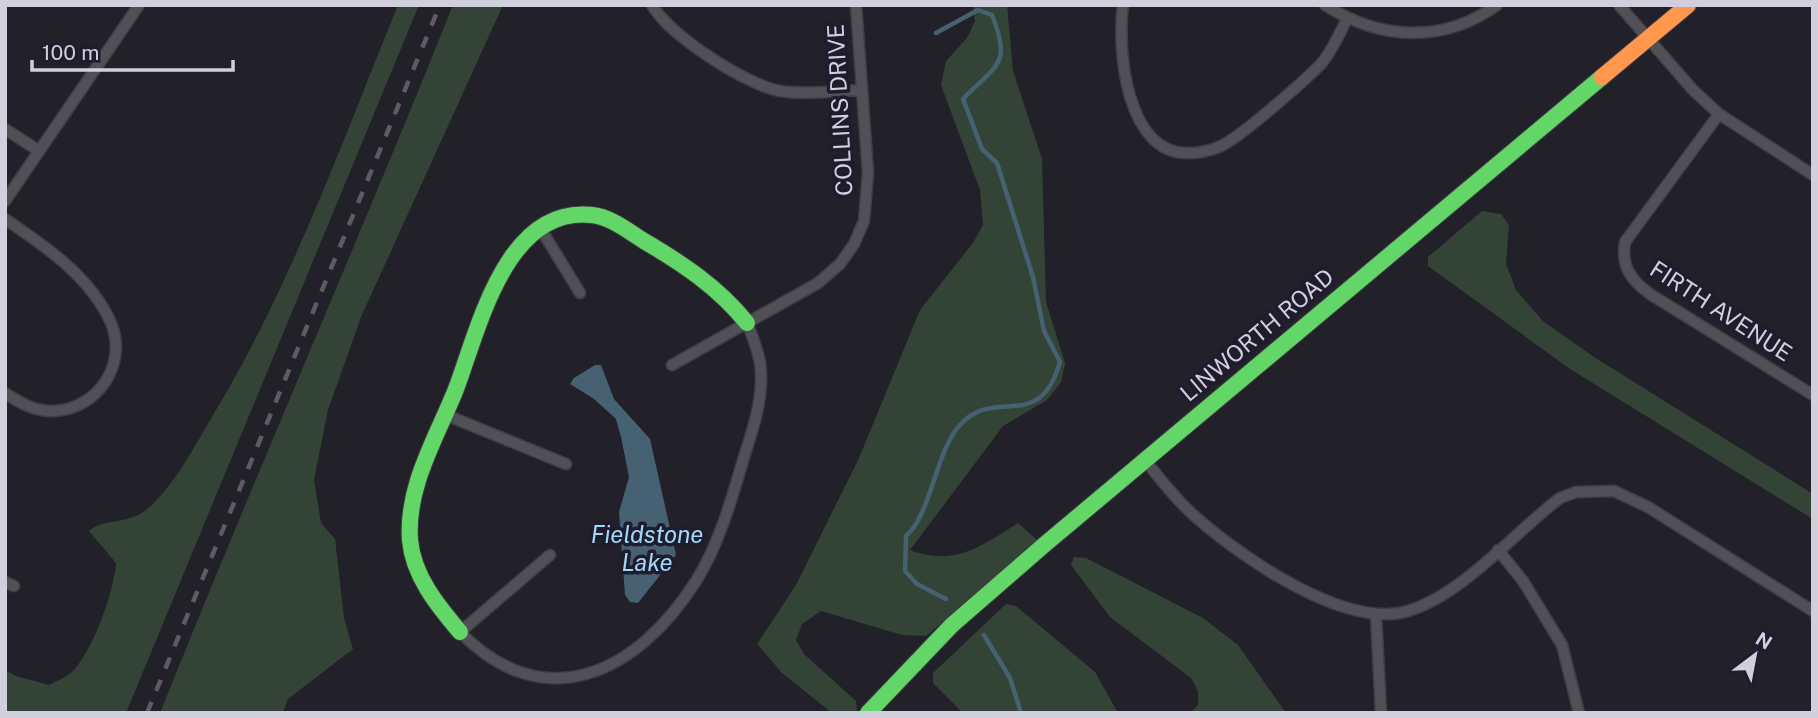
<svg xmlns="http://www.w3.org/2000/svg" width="1818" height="718" font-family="'Public Sans',sans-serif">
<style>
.green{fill:#334437}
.water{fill:#466171}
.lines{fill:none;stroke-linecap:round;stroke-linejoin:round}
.stream{stroke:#466171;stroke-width:4.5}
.street-casing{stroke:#3f3d45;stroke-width:13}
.fast-casing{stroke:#3f3d45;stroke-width:18}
.slow-casing{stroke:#3f3d45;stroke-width:18}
.street{stroke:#515057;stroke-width:10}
.fast{stroke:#63d668;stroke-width:16}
.slow{stroke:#ff974d;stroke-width:16}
.rail{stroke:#5d5c62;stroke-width:4.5;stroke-dasharray:12 12;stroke-linecap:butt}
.labels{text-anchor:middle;stroke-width:7;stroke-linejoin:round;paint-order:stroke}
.street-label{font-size:23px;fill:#d1cfdb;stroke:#1f1c2d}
.water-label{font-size:24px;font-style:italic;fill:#a0d9f9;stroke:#1f1c2d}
</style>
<rect width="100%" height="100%" fill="#222029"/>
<path class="green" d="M398,5H419L126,713H5V670L16,676L49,685C56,681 67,677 73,671C93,650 114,592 116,563L89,531C108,515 128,529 154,503C180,476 197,442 216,410C292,283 342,142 398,5Z
M453,5H503L361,317L328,410L314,480L321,523L335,539L344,618L353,649L288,699L283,713H160C255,476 358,242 453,5Z
M973,5H1007L1013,71L1042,159L1046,302L1065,363L1061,382L1047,400L1003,426L910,550C954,567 982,546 1018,523L1038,541L926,636L902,635L821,611L802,624L796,640L804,654L856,701L857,710L854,713H832L782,673L757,644L796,585L859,458L920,310L973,243L983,225L980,190L941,85L946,61L967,38L975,21Z
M1482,211L1501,214L1509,225L1506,264L1516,290L1543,321L1594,357L1813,494V519L1570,369L1428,266V257Z
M1074,557L1086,558L1203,618L1238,645L1286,713H1190L1198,705V691L1191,678L1110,617L1071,565Z
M1006,604L1016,606L1095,672L1118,713H963L933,683V673Z"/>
<path class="water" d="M595,365H601L614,399L650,439L674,546L676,555L638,603L630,602L625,595L619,512L629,477L621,437L616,419L594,399L570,384L574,378Z"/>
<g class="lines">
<path class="stream" d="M936,33L978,10L992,15C1012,65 997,64 963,99L982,149L997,163L1033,277L1044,331L1060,362C1039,435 996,385 960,425C936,450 931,515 906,536L905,571L917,584L946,599
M984,635L1010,678L1021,713"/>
<g class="street-casing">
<path id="street" d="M652,5C669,35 746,85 780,91C806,95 834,91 861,90
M1123,5C1117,50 1126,156 1190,153C1201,153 1212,150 1221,146C1242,136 1303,82 1320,65C1332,52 1339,34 1347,19
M1325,5C1380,40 1443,44 1497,5
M1619,5L1693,90L1719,114L1813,175
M1719,114L1625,242C1621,267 1631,280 1650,294L1813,395
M5,129L39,151
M5,201L139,5
M5,219C45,246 91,277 111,323C128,364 98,409 54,411C36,412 20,403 5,393
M539,226L580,293
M672,365L818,283L840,264L854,244L864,221L868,173L856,5
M446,415L566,464
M1145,460C1161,480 1178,502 1198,519C1244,559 1349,632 1411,610C1465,592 1515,532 1560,498L1576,492L1614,491L1648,507L1813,611
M1498,550L1523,581L1562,645L1579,713
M550,555L460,632C544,718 637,674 696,581C719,545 732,498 744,457C752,432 761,406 761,379C762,360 754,340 747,323
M5,582L14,586
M1376,615L1381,713"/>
</g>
<g class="fast-casing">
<path id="fast" d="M460,632C438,606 413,576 410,540C406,486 437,437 456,389C479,328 506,205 592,215C611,217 628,231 644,241C683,264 718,287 747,323
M868,713L952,625L1044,545L1602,77"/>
</g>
<g class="slow-casing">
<path id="slow" d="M1602,77L1688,5"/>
</g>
<use href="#street" class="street"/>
<use href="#fast" class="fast"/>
<use href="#slow" class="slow"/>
<path class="rail" d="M147,713L440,5"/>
</g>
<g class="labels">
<g class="street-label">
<text transform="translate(840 110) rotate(-93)" y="8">COLLINS DRIVE</text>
<text transform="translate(1721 311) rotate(33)" y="8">FIRTH AVENUE</text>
<text transform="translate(1257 335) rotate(-40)" y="8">LINWORTH ROAD</text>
</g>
<g class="water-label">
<text x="647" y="543">Fieldstone<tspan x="647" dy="28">Lake</tspan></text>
</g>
</g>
<rect width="1818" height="718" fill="none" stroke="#d1cfdb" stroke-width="14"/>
<g transform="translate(1755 655) rotate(32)" stroke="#1f1c2d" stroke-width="5" paint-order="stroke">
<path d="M0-5L12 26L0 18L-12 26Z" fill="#d1cfdb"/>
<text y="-10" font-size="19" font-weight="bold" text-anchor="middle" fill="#d1cfdb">N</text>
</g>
<path d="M32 60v10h201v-10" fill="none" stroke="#d1cfdb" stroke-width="3.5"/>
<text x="42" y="60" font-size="21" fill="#d1cfdb" stroke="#1f1c2d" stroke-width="5" paint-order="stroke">100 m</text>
</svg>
